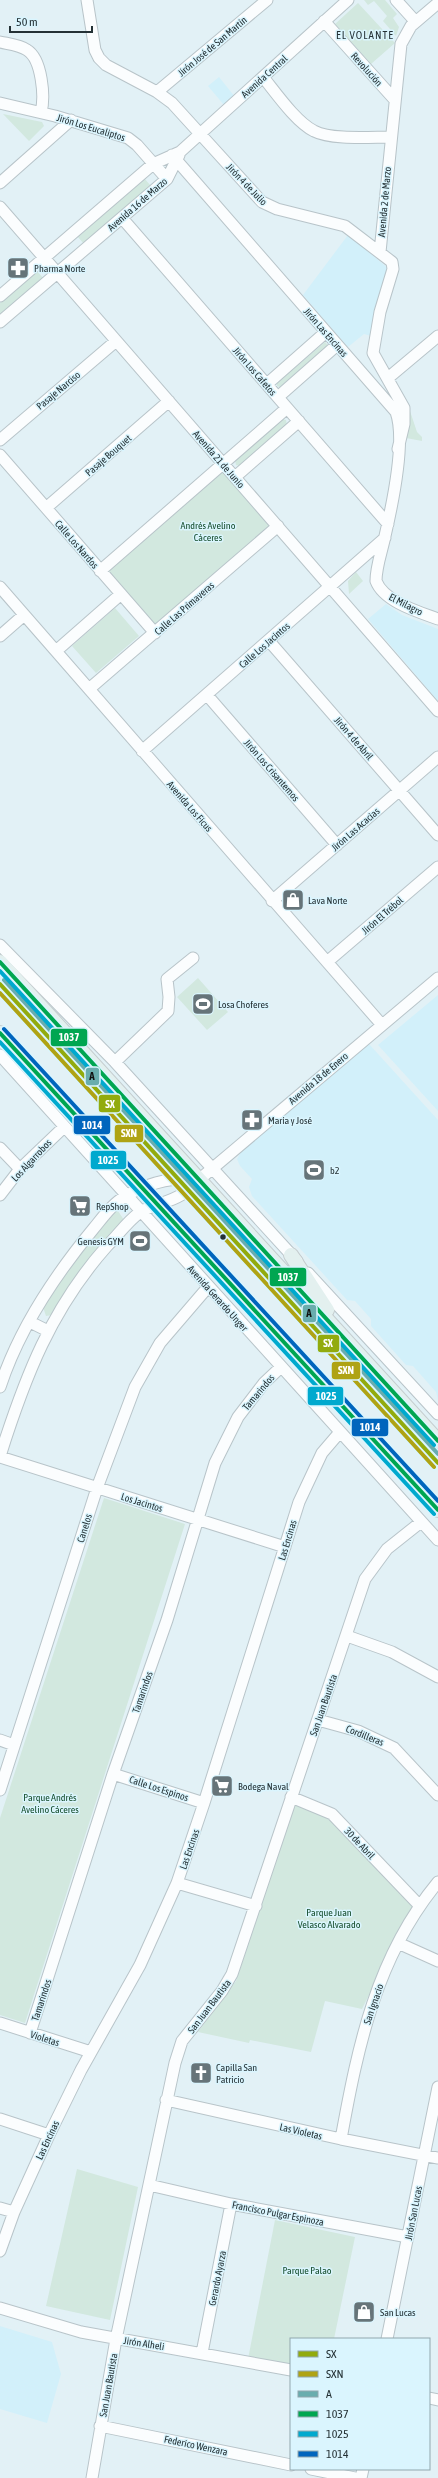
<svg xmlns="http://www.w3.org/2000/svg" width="438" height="2478" font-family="'Asap Condensed',sans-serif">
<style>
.built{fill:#d2f0fa}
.green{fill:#d2e8df}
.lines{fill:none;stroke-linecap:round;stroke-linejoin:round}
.minor-casing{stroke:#b8c4c9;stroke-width:13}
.major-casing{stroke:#c5cdcf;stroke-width:16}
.minor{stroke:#fbfdfe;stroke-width:11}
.major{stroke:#e3f0ef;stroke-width:14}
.bus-1-casing{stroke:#daf5fe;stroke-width:7}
.bus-2-casing{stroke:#daf5fe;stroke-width:7}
.bus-3-casing{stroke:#daf5fe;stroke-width:7}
.bus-4-casing{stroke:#daf5fe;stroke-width:7}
.bus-5-casing{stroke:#daf5fe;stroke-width:7}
.bus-6-casing{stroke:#daf5fe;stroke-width:7}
.bus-1{stroke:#92ab0e;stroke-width:4}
.bus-2{stroke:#afa314;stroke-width:4}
.bus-3{stroke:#69adae;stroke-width:4}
.bus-4{stroke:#00a651;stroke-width:4}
.bus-5{stroke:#00a9ce;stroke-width:4}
.bus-6{stroke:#0065bd;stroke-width:4}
.bus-dot{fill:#243135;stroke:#daf5fe;stroke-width:1.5}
.labels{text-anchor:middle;stroke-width:3;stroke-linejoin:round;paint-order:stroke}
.street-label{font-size:10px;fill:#243135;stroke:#daf5fe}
.poi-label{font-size:10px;fill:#243135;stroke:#daf5fe;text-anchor:start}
.park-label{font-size:10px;fill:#144c2b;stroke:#daf5fe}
.neighbourhood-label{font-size:11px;letter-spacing:1px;fill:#243135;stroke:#daf5fe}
.line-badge{stroke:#daf5fe;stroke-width:1.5}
.badge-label{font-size:11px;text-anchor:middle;font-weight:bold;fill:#fff}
.pale-badge-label{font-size:11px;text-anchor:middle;font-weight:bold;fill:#111}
</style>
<rect width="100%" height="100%" fill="#e2f1f6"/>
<path class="built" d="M219,77L235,97L224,105L208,86Z
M348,235L389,269L375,312L371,336L364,334L348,347L303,295Z
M386,604L402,615L438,629V701L368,619Z
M438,995V1111L378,1045Z
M369,1044L438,1120V1400L436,1392L413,1366L406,1365L371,1326V1319L355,1301L347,1300L252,1196L249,1187L252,1179L240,1166L237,1159L241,1152Z
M0,2326L52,2342L61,2374L47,2423L0,2409Z"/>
<path class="green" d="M364,0H385L397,14L393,18L399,27L396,36L383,21L387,16L374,1L368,5Z
M358,3L395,43L371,64L335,24Z
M3,114L42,122L44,126L29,141Z
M144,178L151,186L84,244L77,236Z
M37,271L43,278L0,315V303Z
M325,342L328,345L280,387L277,386V383Z
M409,408L417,432L422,437V441L406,438Z
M282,419L286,420L287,425L240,466L236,465L235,460Z
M223,470L270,525L155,625L108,570Z
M356,572L363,581L349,594L348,581Z
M115,608L139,636L96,673L72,646Z
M198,978L228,1012L207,1030L177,997Z
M115,1211H118L124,1220L52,1315L46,1316L43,1307L81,1253Z
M104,1498L185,1524L25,2023L0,2015V1818Z
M296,1805L331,1818L412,1902V1909L362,2009L325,2001L311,2052L250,2040L249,2043L198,2032L236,1981L292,1809Z
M77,2169L138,2187L110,2320L46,2306Z
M275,2220L355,2237L334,2339H291V2367L248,2359Z"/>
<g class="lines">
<g class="minor-casing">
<path id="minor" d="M87,0L95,50L99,58L106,65L157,92L172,103L262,202L277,209L345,226L392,262L393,269L380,312L373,353L404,408V424L398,449
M396,0L415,21
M324,21L394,99
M0,42C9,44 20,45 27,50C42,59 45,97 41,112
M263,77C276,93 296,122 314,131C331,140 370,137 390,137
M157,92L267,0
M0,103L55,116L128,138L137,145L167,179
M172,155L396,412C406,440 392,506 385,536C382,551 376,566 376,581C384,602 419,612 438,619
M0,183L71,120
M0,207L438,711
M122,218L388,524
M380,252L401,44L411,26L438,3
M0,296L153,164L180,152L348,0
M0,322L167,179L179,155
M388,378L438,336
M267,384L326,332
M278,397L337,345
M0,440L116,341
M0,455L155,633
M235,477L299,421
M46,508L169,401
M100,571L287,408
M0,587L382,1025
M0,636L24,615
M269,641L438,835
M56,651L121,594
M89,689L278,526
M207,695L337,845
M142,751L385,538
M272,901L438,757
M0,945L115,1062L297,1261
M327,962L438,867
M0,1055L438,1540
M115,1062L168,1011L169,997L167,979L193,958
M0,1148L20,1169
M0,1195L20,1169L64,1127
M308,1273L438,1414
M30,1322L48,1331
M0,1387C19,1329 55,1275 94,1228C103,1217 113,1203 126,1196C148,1183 173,1177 199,1179
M0,1456C25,1377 51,1309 107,1246C118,1235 127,1222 139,1213C151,1205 168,1203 181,1195L438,978
M0,1457L285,1547
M347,1636L392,1652L438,1677
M318,1720L358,1731L394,1748L438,1795
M0,1740L14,1745
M113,1774L204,1803
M0,1790L97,1488L135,1387L160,1343L208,1287
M291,1797L332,1814L419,1905
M177,1883L256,1906
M398,1943L438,1961
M0,2023L91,2052
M30,2033L113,1774L167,1620L215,1463L238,1417L264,1383L281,1367
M166,2100L341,2139L438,2158
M0,2119L49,2135
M341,2139C358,2046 376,1957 438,1882
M149,2185L231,2204L408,2237
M0,2208L14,2212
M0,2251L14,2212L49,2135L81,2070L140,1965L177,1883L204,1803L299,1502L322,1453L340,1432
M0,2308L81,2332L291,2370
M387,2339L438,2087
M202,2353L231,2204
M429,2398L438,2400
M100,2426L291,2465
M311,2469L355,2478
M92,2478L116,2339L175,2063L182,2041L222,1991L232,1974L365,1579L387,1549L421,1522
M361,2478L363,2469"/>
</g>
<g class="major-casing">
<path id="major" d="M0,962L438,1441
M0,1033L438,1510
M291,1255L327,1310"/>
</g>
<use href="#minor" class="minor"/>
<use href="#major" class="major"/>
<g class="bus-1-casing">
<path id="bus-1" d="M0,984L438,1463"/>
</g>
<g class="bus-2-casing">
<path id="bus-2" d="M0,993L434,1467"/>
</g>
<g class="bus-3-casing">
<path id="bus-3" d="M4,980L438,1454"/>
</g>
<g class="bus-4-casing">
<path id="bus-4" d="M0,962L438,1441
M0,1033L438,1510"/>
</g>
<g class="bus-5-casing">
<path id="bus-5" d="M0,971L434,1445
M0,1042L434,1514"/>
</g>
<g class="bus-6-casing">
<path id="bus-6" d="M4,1029L438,1501"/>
</g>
<use href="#bus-1" class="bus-1"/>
<use href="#bus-2" class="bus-2"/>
<use href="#bus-3" class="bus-3"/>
<use href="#bus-4" class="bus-4"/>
<use href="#bus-5" class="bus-5"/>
<use href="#bus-6" class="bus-6"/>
</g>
<defs>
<g id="pharmacy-square" transform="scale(1.15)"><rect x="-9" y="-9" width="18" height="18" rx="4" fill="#667479" stroke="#daf5fe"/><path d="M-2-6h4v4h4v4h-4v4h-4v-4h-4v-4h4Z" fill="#fff"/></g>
<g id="shop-square" transform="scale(1.15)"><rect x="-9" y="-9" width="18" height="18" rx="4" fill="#667479" stroke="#daf5fe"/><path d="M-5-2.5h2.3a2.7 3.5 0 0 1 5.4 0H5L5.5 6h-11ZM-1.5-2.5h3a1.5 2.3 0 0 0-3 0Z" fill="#fff"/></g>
<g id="stadium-square" transform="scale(1.15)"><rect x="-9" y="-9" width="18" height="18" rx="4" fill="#667479" stroke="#daf5fe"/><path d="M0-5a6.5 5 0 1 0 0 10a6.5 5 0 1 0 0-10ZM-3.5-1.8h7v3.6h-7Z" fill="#fff"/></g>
<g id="supermarket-square" transform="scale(1.15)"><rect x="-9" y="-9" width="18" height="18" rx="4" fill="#667479" stroke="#daf5fe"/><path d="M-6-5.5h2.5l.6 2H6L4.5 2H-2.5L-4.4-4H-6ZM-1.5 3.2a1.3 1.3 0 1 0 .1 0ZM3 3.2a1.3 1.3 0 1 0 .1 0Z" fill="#fff"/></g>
<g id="church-square" transform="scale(1.15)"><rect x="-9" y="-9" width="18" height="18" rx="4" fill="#667479" stroke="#daf5fe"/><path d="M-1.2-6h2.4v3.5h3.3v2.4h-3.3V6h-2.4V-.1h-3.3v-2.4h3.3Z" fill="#fff"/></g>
</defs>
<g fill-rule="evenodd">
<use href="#pharmacy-square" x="18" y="268"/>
<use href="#shop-square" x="293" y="900"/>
<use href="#stadium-square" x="203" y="1004"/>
<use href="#pharmacy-square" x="252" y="1120"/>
<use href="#stadium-square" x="314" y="1170"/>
<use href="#supermarket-square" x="80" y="1206"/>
<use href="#stadium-square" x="140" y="1241"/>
<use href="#supermarket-square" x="222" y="1786"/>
<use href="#church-square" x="201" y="2073"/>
<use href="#shop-square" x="364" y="2312"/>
</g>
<circle class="bus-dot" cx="223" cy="1237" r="3.5"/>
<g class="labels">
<g class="street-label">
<text transform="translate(212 46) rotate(-40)" y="4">Jirón José de San Martín</text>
<text transform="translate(367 69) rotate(48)" y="4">Revolución</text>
<text transform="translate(264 76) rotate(-42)" y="4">Avenida Central</text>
<text transform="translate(91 127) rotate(17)" y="4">Jirón Los Eucaliptos</text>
<text transform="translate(247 184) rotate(46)" y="4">Jirón 4 de Julio</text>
<text transform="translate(384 202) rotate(-85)" y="4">Avenida 2 de Marzo</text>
<text transform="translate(137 204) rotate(-41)" y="4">Avenida 16 de Marzo</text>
<text transform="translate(326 332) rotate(49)" y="4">Jirón Las Encinas</text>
<text transform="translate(255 371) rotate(49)" y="4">Jirón Los Cafetos</text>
<text transform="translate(58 390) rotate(-40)" y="4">Pasaje Narciso</text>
<text transform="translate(108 455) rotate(-41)" y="4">Pasaje Bouquet</text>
<text transform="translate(219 459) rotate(49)" y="4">Avenida 21 de Junio</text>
<text transform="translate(77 544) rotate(49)" y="4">Calle Los Nardos</text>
<text transform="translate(406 604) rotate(27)" y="4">El Milagro</text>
<text transform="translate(184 608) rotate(-41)" y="4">Calle Las Primaveras</text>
<text transform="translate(264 645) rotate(-41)" y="4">Calle Los Jacintos</text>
<text transform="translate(354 738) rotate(49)" y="4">Jirón 4 de Abril</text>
<text transform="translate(272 770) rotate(49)" y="4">Jirón Los Crisantemos</text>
<text transform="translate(190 806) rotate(49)" y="4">Avenida Los Ficus</text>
<text transform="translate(355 829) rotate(-41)" y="4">Jirón Las Acacias</text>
<text transform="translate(382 915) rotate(-41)" y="4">Jirón El Trébol</text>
<text transform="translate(318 1078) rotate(-40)" y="4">Avenida 18 de Enero</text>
<text transform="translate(31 1160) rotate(-47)" y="4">Los Algarrobos</text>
<text transform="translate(218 1298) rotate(48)" y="4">Avenida Gerardo Unger</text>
<text transform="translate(258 1392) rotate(-50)" y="4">Tamarindos</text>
<text transform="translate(142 1502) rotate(17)" y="4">Los Jacintos</text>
<text transform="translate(84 1528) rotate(-73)" y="4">Canelos</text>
<text transform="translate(287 1540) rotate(-73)" y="4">Las Encinas</text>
<text transform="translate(142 1692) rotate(-71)" y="4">Tamarindos</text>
<text transform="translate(323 1705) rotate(-71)" y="4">San Juan Bautista</text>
<text transform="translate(365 1735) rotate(22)" y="4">Cordilleras</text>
<text transform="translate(159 1788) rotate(18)" y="4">Calle Los Espinos</text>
<text transform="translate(360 1843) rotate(47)" y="4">30 de Abril</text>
<text transform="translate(189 1849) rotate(-71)" y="4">Las Encinas</text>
<text transform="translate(41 2000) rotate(-72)" y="4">Tamarindos</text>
<text transform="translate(373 2004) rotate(-71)" y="4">San Ignacio</text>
<text transform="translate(209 2006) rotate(-53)" y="4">San Juan Bautista</text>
<text transform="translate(45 2038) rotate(18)" y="4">Violetas</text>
<text transform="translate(301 2131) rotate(13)" y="4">Las Violetas</text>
<text transform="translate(47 2140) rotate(-65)" y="4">Las Encinas</text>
<text transform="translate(278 2213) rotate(11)" y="4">Francisco Pulgar Espinoza</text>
<text transform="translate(413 2213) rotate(-79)" y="4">Jirón San Lucas</text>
<text transform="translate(217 2278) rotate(-79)" y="4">Gerardo Ayarza</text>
<text transform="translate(144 2343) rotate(9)" y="4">Jirón Alheli</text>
<text transform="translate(108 2385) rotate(-80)" y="4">San Juan Bautista</text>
<text transform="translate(196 2445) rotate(12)" y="4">Federico Wenzara</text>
</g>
<g class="poi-label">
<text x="34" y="272">Pharma Norte</text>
<text x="308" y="904">Lava Norte</text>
<text x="218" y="1008">Losa Choferes</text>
<text x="268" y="1124">María y José</text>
<text x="330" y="1174">b2</text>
<text x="96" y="1210">RepShop</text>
<text x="124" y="1245" text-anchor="end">Genesis GYM</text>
<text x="238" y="1790">Bodega Naval</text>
<text x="216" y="2071">Capilla San<tspan x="216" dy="12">Patricio</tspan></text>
<text x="380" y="2316">San Lucas</text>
</g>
<g class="park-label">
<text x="208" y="529">Andrés Avelino<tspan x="208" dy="12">Cáceres</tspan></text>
<text x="50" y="1801">Parque Andrés<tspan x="50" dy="12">Avelino Cáceres</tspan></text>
<text x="329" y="1916">Parque Juan<tspan x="329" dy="12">Velasco Alvarado</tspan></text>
<text x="307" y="2274">Parque Palao</text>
</g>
<g class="neighbourhood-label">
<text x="365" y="39">EL VOLANTE</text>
</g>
</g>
<g class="line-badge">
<rect x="50" y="1028" width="38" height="19" rx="4" fill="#00a651"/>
<rect x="85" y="1067" width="15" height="19" rx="4" fill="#69adae"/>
<rect x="98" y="1094" width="23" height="19" rx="4" fill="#92ab0e"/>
<rect x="73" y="1115" width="38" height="20" rx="4" fill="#0065bd"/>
<rect x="114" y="1124" width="30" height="19" rx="4" fill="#afa314"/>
<rect x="90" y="1150" width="37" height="20" rx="4" fill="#00a9ce"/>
<rect x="269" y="1267" width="38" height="20" rx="4" fill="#00a651"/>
<rect x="302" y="1304" width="15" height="19" rx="4" fill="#69adae"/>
<rect x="317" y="1334" width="23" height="19" rx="4" fill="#92ab0e"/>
<rect x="331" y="1361" width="30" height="19" rx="4" fill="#afa314"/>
<rect x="307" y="1386" width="37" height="20" rx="4" fill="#00a9ce"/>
<rect x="351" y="1418" width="38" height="19" rx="4" fill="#0065bd"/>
</g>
<g class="badge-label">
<text x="69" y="1041">1037</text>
<text x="110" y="1108">SX</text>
<text x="92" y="1129">1014</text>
<text x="129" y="1137">SXN</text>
<text x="108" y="1164">1025</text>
<text x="288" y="1281">1037</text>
<text x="328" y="1347">SX</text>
<text x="346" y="1374">SXN</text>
<text x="326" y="1400">1025</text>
<text x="370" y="1431">1014</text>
</g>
<g class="pale-badge-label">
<text x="92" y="1080">A</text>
<text x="309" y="1317">A</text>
</g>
<rect x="290" y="2338" width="140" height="132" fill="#daf5fe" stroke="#91a7ae"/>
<rect x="298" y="2351" width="20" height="6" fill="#92ab0e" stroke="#91a7ae"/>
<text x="326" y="2358" font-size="12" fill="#243135">SX</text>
<rect x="298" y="2371" width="20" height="6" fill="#afa314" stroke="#91a7ae"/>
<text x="326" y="2378" font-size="12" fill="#243135">SXN</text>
<rect x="298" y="2391" width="20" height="6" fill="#69adae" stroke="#91a7ae"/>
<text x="326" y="2398" font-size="12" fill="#243135">A</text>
<rect x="298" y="2411" width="20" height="6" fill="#00a651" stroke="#91a7ae"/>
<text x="326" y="2418" font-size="12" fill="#243135">1037</text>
<rect x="298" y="2431" width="20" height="6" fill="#00a9ce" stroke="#91a7ae"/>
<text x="326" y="2438" font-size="12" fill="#243135">1025</text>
<rect x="298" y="2451" width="20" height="6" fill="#0065bd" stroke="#91a7ae"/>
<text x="326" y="2458" font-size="12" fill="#243135">1014</text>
<path d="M10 26v6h82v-6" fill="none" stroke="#243135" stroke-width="2"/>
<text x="16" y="26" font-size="12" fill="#243135" stroke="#daf5fe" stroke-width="3" paint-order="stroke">50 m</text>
</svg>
